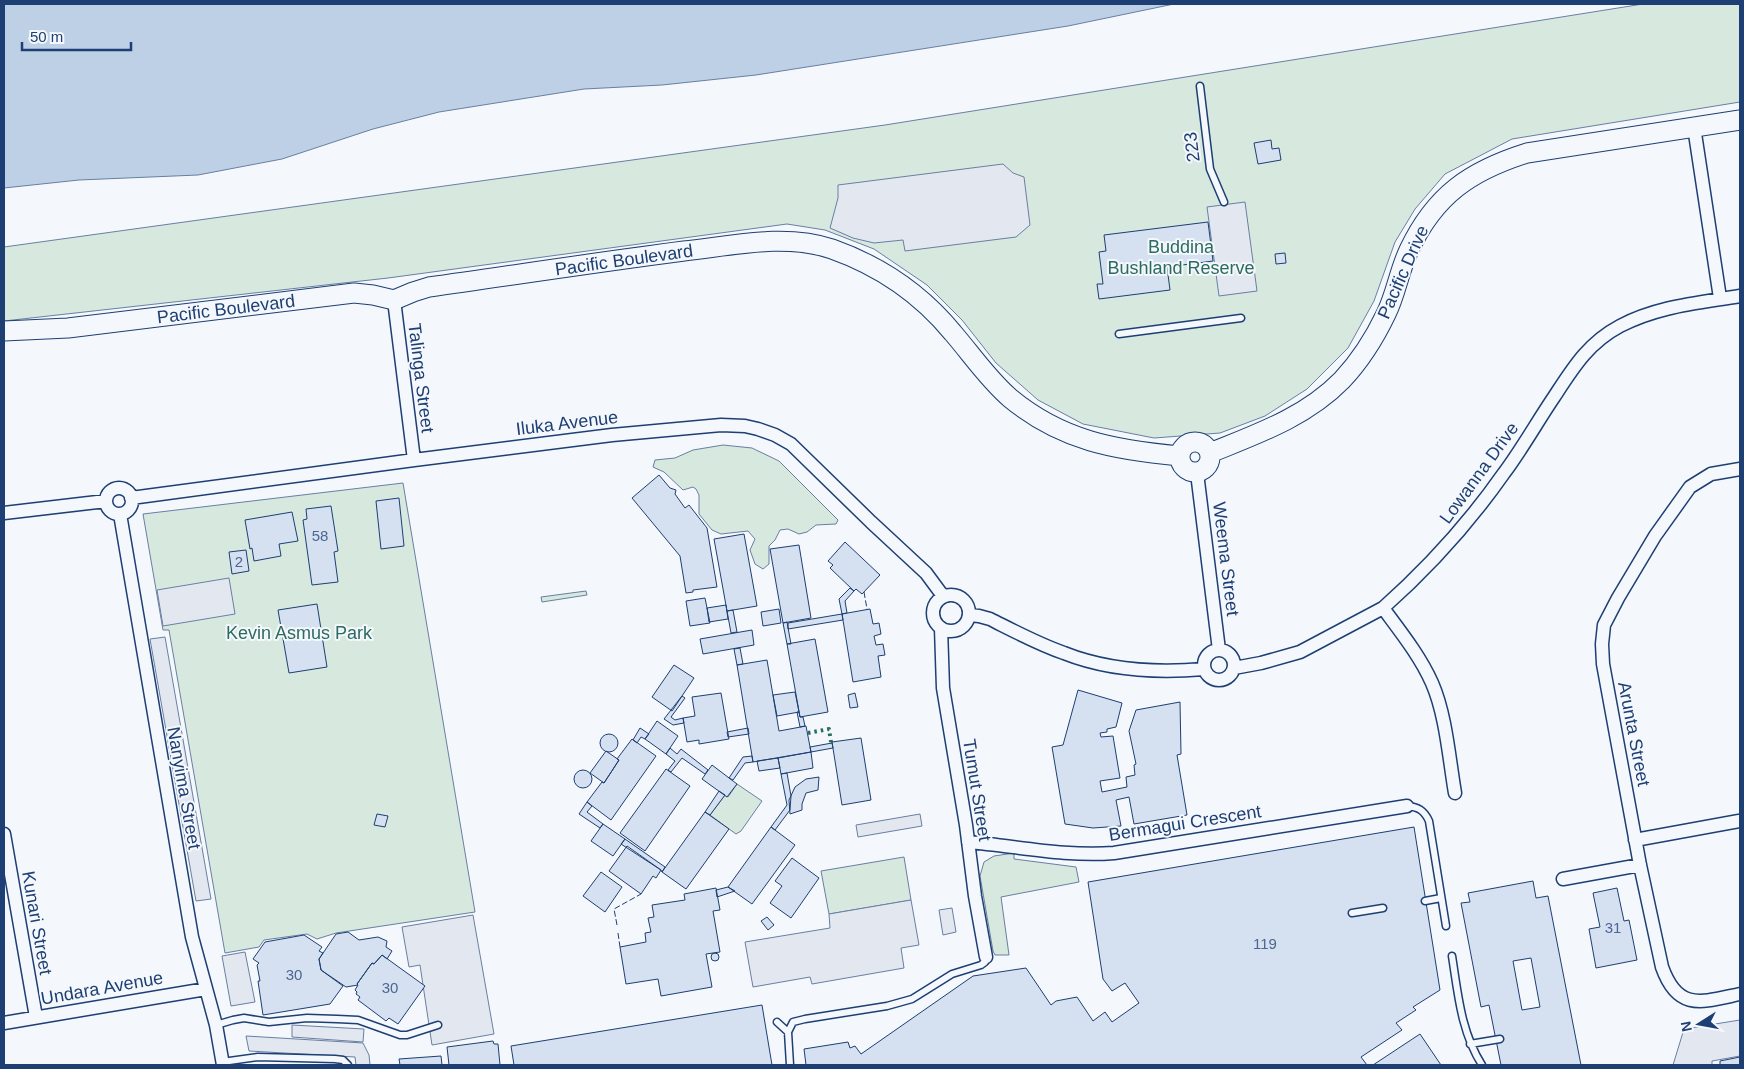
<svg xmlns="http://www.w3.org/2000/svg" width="1744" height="1069" font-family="Arial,sans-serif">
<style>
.green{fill:#d7e8df;stroke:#687fa3}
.parking{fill:#e3e8f0;stroke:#687fa3}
.water{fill:#bed0e5;stroke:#687fa3}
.building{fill:#d5e0f0;stroke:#1d3f73;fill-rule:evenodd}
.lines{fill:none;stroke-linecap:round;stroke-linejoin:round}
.lane-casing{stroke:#1d3f73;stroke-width:9}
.street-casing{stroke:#1d3f73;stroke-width:15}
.secondary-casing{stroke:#1d3f73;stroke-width:21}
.lane{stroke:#f4f7fb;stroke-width:6}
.street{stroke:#f4f7fb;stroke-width:12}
.secondary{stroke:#f4f7fb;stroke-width:19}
.hedge{stroke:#2c6c60;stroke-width:4;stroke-dasharray:2.5 4;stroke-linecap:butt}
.fence{stroke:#1d3f73;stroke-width:1;stroke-dasharray:6 2.5;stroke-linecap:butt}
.labels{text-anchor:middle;stroke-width:4;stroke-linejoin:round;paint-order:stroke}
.number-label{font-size:15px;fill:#4b6792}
.street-label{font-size:18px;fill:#1d3f73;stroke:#f4f7fb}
.park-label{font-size:18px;fill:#2c6c60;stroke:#f4f7fb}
</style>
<rect width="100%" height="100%" fill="#f4f7fb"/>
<path class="green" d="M1643,4H1740V102L1512,139L1445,174L1415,209L1395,242L1374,301L1348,348L1307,389L1265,416L1220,433L1154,438L1083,424L1038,400L996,363L962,320L927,285L874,249L825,230L787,224L388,278L4,321V247L885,125Z
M723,445L752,448L779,461L838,520L836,524L816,525L807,532L799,534L788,529L780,530L775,540L769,546V564L763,569L755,564L750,550L755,539L748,531L721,534L712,530L699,514V495L696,489L693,487L683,490L664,472L653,467L655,460L675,458L693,450Z
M403,483L475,912L336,933L317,939L307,934L264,940L259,947L225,953L169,630H163L143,514Z
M586,591L587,595L542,602L541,597Z
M737,784L762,801L741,831L736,834L710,815L725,795L728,797Z
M1014,853V859L1076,867L1079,882L1001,897L1009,955H995L993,951L980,876L984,862L994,856Z
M904,857L911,900L829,914L821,871Z"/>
<path class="parking" d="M1003,164L1013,173L1024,177L1030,225L1016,237L905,251L903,240L874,243L853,238L830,228L838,198V185Z
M1245,202L1257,291L1219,296L1207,207Z
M229,578L235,614L163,626L157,590Z
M165,637L211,899L196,901L150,639Z
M920,814L922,826L858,837L856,825Z
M911,900L919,945L901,948L904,968L812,984L810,977L753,987L745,942L830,928L829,914Z
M952,908L956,932L943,935L939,910Z
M473,915L494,1034L432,1045L420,965L409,967L402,927Z
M245,952L255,1002L231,1006L222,956Z
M1740,1020V1056L1712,1061V1065H1673L1684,1029Z
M292,1025L364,1029L363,1042L292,1037Z
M246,1036L363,1043L369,1055L370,1065H356L355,1057L249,1051Z"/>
<path class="water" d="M4,4H1174L1068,26L756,75L662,85L584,89L439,112L373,129L282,159L198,175L79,180L4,188Z"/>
<path class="building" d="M1271,140L1272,149L1279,148L1281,160L1258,164L1254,143Z
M1208,222L1213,261L1167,267L1170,290L1099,299L1097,284H1103L1099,252L1106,251L1104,235Z
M1285,253L1286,263L1276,264L1275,254Z
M659,475L670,488L676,490L675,494L685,508L689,505L707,528L717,587L693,590V592L686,593L680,556L632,498Z
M399,498L404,546L381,549L376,501Z
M331,506L338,551L334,552L338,582L312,585L303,520L307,519L306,509Z
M292,512L298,541L279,544L281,556L254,561L252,548L250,549L245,520Z
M744,534L757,606L727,611L714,539Z
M845,542L880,575L862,594L856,589L854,591L830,568L833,565L828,561Z
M799,545L811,618L783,623L770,549Z
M246,550L249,571L232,574L229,552Z
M850,588L854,591L845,601L847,613L842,614L839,599Z
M705,598L710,623L690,626L686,601Z
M317,604L327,667L289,673L278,610Z
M726,605L728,619L709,622L707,608Z
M779,609L781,623L763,626L761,612Z
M870,609L873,624L879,623L881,634L874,636L876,645L883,644L885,655L878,656L881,677L853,682L842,614Z
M733,610L737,632L731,633L727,611Z
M842,614L843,620L788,629V623Z
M787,622L791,644H787L783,623Z
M752,630L754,645L703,654L700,639Z
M815,639L828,712L800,717L787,644Z
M740,648L743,664L737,665L734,649Z
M767,660L779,731L806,726L811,752L753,762L737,665Z
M674,665L694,678L672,711L652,697Z
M1078,690L1122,703L1116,727L1107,729V732L1100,733L1101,737L1113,736L1120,778L1100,781L1102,792L1127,787L1126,777L1135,775L1134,765L1136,764L1129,731L1136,710L1180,702L1181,754L1177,755L1187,815L1134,824L1129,797L1116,800L1121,826L1093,828L1065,824L1052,747L1063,745Z
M795,692L799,712L777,716L773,695Z
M721,693L729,739L699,744V740L687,742L683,718L695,716L692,697Z
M855,693L858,707L850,708L848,695Z
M682,696L685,698L671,717L675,720L683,718L684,723L673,725L664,719Z
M797,712H799L800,717H803L805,726L800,727Z
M657,721L678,736L666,754L645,739Z
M640,728L649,734L645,739L641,737L637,743L633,740Z
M748,728L749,734L728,737L727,732Z
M600 743a9 9 0 1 1 18 0a9 9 0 1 1-18 0Z
M861,738L871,800L842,805L832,742Z
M632,739L656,756L611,820L587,802L602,782L604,783L619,760L617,759Z
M832,743L833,748L811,752L810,747Z
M670,748L677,754L681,749L708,770L705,774L682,758L671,772L668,770L675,761L666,754Z
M606,751L619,760L604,783L590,773Z
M811,752L813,768L781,774L778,758Z
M752,756L753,762L745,763L733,780L729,778L743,757Z
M778,758L780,768L759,771L757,761Z
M712,765L737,784L727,797L702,779Z
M666,769L690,786L645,851L620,833Z
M574 779a9 9 0 1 1 18 0a9 9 0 1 1-18 0Z
M787,773L791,796L790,810L775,830L771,827L787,805L781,774Z
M819,777L818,790L806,793L802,804V810L790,814L789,800L795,787L806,779Z
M719,791L725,795L710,815L705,812Z
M587,802L592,806L587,812L603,824L600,828L579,814Z
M705,812L729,829L686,889L662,872Z
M377,814L388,816L385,827L374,825Z
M603,824L625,839L613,856L591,841Z
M771,827L795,845L752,904L728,887Z
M1414,827L1440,990L1413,1007L1416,1010L1396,1023L1402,1030L1361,1057L1367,1065H806L804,1049L848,1042L850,1048L855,1046L861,1054L973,976L1026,968L1051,1005L1056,1001L1077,997L1093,1021L1105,1012L1112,1022L1139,1003L1125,983L1112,991L1103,979L1088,882Z
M625,839L665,867L662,872L661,870L621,844Z
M627,846L661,870L656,878L653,876L641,894L609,871Z
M792,858L819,878L791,918L770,903L782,886L775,881Z
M601,872L622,887L605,912L583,896Z
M1533,881L1536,898L1548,896L1581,1065H1501L1489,1005L1481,1007L1461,903L1470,902L1468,893ZM1531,958L1540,1007L1522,1010L1513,961Z
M728,887L735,891L717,897L716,890Z
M716,888L720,910L713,911L720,952L706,954L712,987L661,996L658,979L626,984L620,947L646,942L645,933L651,932L648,918L654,917L652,905L685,900L684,894Z
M1617,888L1624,921L1629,920L1637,960L1596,968L1589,929L1600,927L1593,893Z
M767,917L774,925L768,930L761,921Z
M348,932L359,940L378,937L387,941L386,947L392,951L387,959L382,955L374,964L372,963L357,984L358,985L346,987L321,970L319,959L336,934Z
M304,935L322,947L319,951L323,953L319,959L321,970L343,986L330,1004L263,1015L258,981H260L257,965L259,963L253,959L265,942Z
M711 957a4 4 0 1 1 8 0a4 4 0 1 1-8 0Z
M382,955L425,986L398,1024L389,1018L386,1021L358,1000L360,997L356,994L357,992L355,990L358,985L357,984L372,963L374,964Z
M762,1005L772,1065H514L511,1046Z
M1420,1034L1441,1065H1373Z
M493,1041L494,1044H498L500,1065H449L447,1047Z
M441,1056L442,1065H400L399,1059Z
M1740,1057V1065H1720V1061Z"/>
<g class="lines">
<g class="lane-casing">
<path id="lane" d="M1200,86L1210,169L1224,202
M1119,334L1241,318
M1407,806C1418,807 1424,810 1429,821L1446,926
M1425,901L1441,898
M1352,913L1383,908
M1452,956C1458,994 1461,1032 1482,1065
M777,1022L788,1032
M216,1025L233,1020L244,1018L269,1022L307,1018L337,1019L358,1020L400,1035H407L438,1025
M1470,1044L1500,1039
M222,1062L258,1057L335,1059L343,1060L348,1065
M790,1065L788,1032L793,1022L805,1019L887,1006L912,999L952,974L981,965L985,962L986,957"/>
</g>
<g class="street-casing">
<path id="street" d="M1694,127L1720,298
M394,300L414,460
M1740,469L1711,474L1690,487L1655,536L1618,598L1604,625L1602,644L1603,664L1640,865L1662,967C1678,1012 1702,1002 1740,994
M1197,473L1219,650
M106 501a13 13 0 1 1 26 0a13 13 0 1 1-26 0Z
M131,498L414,460L612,435L721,425L745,426L758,429L775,435L791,444L871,522L926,573L943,596
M4,513L106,501
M120,514L192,937L216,1025L223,1065
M933 613a18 18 0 1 1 36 0a18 18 0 1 1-36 0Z
M1383,608C1400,631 1420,656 1432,683C1446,715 1449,758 1455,793
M970,615L979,616L990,619C1014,631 1038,644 1064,653C1109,671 1157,673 1204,669
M941,628L943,688L966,825L975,896L986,957
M1204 665a15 15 0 1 1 30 0a15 15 0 1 1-30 0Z
M1234,668L1261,663L1300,652L1383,608C1428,568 1469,523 1504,473C1522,449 1537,422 1554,397C1573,368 1588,343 1620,326C1658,306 1699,303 1740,296
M4,834L36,1017
M1635,840L1739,821
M968,842C1016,846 1066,857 1114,853L1407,806
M1563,879L1640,865
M4,1023L206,989"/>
</g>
<g class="secondary-casing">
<path id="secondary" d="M4,331L68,328L354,293L373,295L394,300L413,292L429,287C514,275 599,262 684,251C731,246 785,233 832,249C880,266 921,294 953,333C972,355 988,379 1010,398C1062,441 1115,450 1180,456
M1180 457a15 15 0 1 1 30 0a15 15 0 1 1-30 0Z
M1210,453C1257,434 1306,417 1342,380C1359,362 1375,337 1386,314C1396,294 1399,271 1409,250C1435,195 1470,171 1527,153L1740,120"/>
</g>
<use href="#lane" class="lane"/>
<use href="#street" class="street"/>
<use href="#secondary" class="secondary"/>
<path class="hedge" d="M808,733L829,729L831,742L828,743"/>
<path class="fence" d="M864,592L867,609
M617,925L614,909L641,894
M618,933L620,947"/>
</g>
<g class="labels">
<g class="number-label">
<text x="320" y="541">58</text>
<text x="239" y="567">2</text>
<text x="1613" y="933">31</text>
<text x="1265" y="949">119</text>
<text x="294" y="980">30</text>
<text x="390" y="993">30</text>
</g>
<g class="street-label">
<text transform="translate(1192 147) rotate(-97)" y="6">223</text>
<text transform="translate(624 260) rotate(-8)" y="6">Pacific Boulevard</text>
<text transform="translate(1403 272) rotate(-66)" y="6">Pacific Drive</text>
<text transform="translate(226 309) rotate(-7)" y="6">Pacific Boulevard</text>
<text transform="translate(421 378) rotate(83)" y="6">Talinga Street</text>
<text transform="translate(567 423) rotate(-7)" y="6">Iluka Avenue</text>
<text transform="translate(1479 473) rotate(-54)" y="6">Lowanna Drive</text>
<text transform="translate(1226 559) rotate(83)" y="6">Weema Street</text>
<text transform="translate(1634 734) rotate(79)" y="6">Arunta Street</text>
<text transform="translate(184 788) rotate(80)" y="6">Nanyima Street</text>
<text transform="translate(977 790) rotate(81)" y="6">Tumut Street</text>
<text transform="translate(1185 823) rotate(-9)" y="6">Bermagui Crescent</text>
<text transform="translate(37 923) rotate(80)" y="6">Kunari Street</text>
<text transform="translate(102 988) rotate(-10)" y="6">Undara Avenue</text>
</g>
<g class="park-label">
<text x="1181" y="253">Buddina<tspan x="1181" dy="21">Bushland Reserve</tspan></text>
<text x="299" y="639">Kevin Asmus Park</text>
</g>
</g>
<rect width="1744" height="1069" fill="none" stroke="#1d3f73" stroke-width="10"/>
<g transform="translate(1699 1024) rotate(259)" stroke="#f4f7fb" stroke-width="4" paint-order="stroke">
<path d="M0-4L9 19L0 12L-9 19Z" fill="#1d3f73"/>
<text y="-8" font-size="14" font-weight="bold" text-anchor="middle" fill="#1d3f73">N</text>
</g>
<path d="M22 42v8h109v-8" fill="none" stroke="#1d3f73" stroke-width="2.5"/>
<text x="30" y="42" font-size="15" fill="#1d3f73" stroke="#f4f7fb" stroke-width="4" paint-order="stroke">50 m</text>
</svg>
